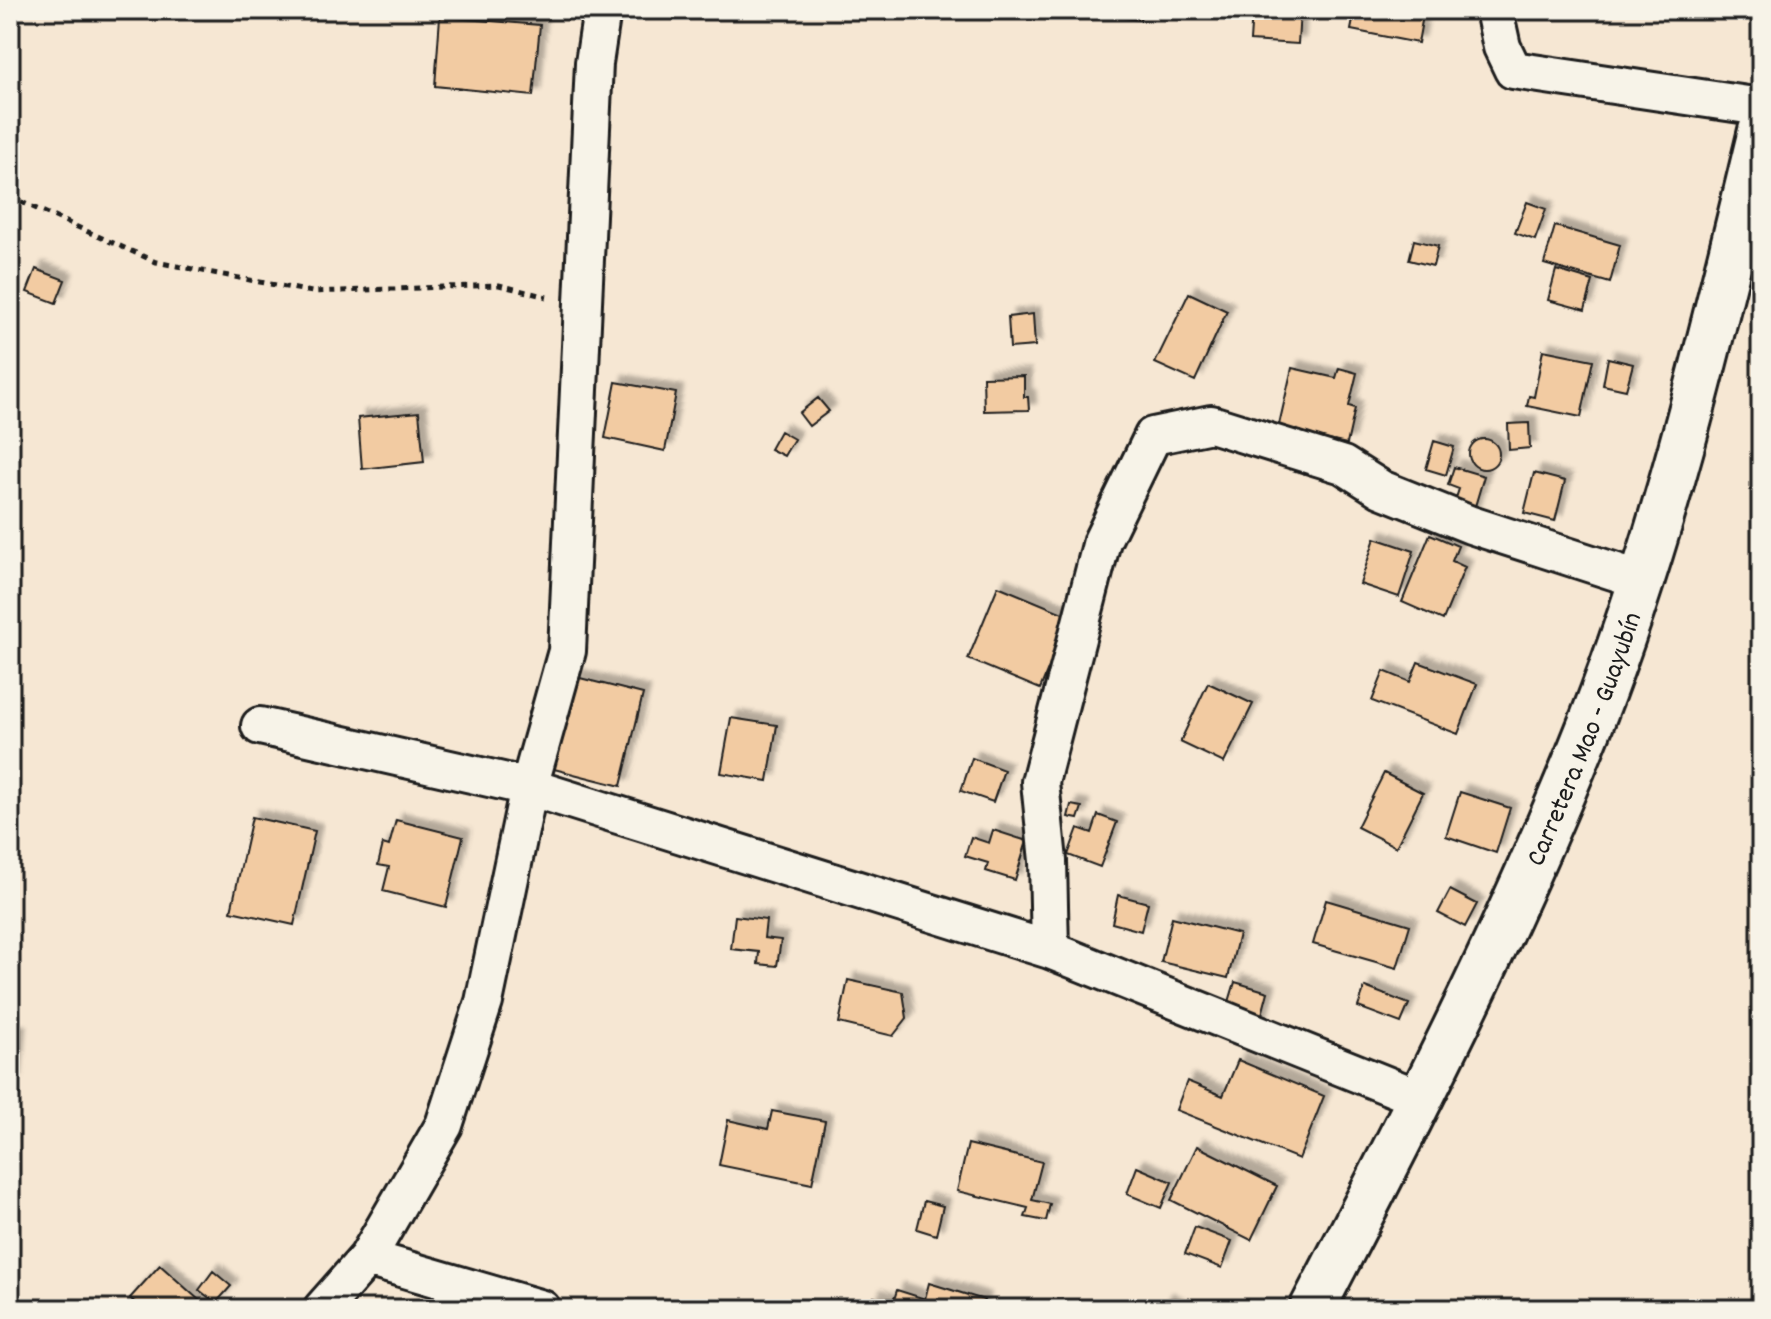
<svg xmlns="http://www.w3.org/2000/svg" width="1771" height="1319" font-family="Dekko,sans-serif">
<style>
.building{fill:#f2cba2;stroke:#1c1c1c;stroke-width:2;filter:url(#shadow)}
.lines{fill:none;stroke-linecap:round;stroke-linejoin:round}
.minor-casing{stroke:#1c1c1c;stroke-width:42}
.major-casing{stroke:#1c1c1c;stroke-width:50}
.path{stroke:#1c1c1c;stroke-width:5;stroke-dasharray:6 6;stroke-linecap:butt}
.minor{stroke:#f7f3e8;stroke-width:36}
.major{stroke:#f7f3e8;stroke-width:44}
.labels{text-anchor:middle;stroke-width:6;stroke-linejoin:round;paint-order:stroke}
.street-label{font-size:28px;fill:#1c1c1c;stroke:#f7f3e8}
</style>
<defs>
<filter id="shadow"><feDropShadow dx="7" dy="-7" stdDeviation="2" flood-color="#0004"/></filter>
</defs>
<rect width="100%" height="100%" fill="#f6e7d3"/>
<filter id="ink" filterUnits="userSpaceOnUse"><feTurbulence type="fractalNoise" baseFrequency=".0125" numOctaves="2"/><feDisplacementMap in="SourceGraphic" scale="16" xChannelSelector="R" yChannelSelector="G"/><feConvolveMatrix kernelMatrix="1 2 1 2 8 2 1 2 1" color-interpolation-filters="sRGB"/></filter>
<g filter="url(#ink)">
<path class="building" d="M1084,10H1142L1140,20L1084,13Z
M1252,10H1300L1298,44L1250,41Z
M1355,10H1424L1418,43L1351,30Z
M440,17L540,25L533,96L435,86Z
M1527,202L1546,209L1535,240L1515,233Z
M1555,226L1620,245L1610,283L1544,264Z
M1414,240L1438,246L1433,266L1409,260Z
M36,269L65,280L56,303L27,292Z
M1556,270L1593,281L1585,310L1548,300Z
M1189,293L1227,311L1195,381L1155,363Z
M1033,314L1035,346L1010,348L1008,317Z
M1543,350L1593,360L1581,417L1527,406L1529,396L1534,397Z
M1608,358L1633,364L1626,390L1603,385Z
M1292,368L1336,378L1339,368L1357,373L1349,406L1355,408L1347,444L1278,429Z
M1024,376V397H1028L1029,410L984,411L983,377Z
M616,382L676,393L665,451L605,438Z
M818,398L829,411L809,426L799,413Z
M419,412L424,462L362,469L358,418Z
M1529,423L1530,448L1509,450L1508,424Z
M780,431L794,439L784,456L770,449Z
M1469 454a15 15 0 1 1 30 0a15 15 0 1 1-30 0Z
M1434,441L1454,447L1446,475L1426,469Z
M1454,467L1484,476L1473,513L1453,507L1459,489L1448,485Z
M1534,473L1565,481L1555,521L1524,513Z
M1430,534L1458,546L1452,561L1465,567L1443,620L1402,602Z
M1375,538L1414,551L1399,597L1360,584Z
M998,586L1070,616L1040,689L968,659Z
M1418,662L1477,684L1458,734L1372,701L1384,671L1410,682Z
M576,677L643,694L621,786L554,769Z
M1208,683L1253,704L1224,763L1180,742Z
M731,718L777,725L768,781L721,773Z
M972,758L1004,770L993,802L961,791Z
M1384,773L1423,793L1396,847L1357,827Z
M1460,792L1510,808L1496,853L1446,836Z
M1071,805L1082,807L1078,819L1068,817Z
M1098,815L1117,822L1100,867L1068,855L1078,828L1092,833Z
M252,817L315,831L294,925L231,911Z
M396,820L463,837L446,907L383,891L389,867L378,865L383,844L389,846Z
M993,830L1027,841L1015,880L986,871L988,863L965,856L971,837L989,843Z
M1450,890L1477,904L1465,927L1438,913Z
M1118,895L1148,903L1141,931L1112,923Z
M1326,900L1410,925L1397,968L1313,944Z
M735,916L766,920L764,938L781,940L777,966L758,964L759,952L731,949Z
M1172,917L1239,934L1228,978L1161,962Z
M848,980L903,992L907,1018L893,1036L839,1023Z
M1235,982L1268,992L1260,1022L1226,1012Z
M1365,987L1409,1004L1401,1023L1358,1007Z
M10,1033H18L14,1083H10Z
M1238,1060L1324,1096L1299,1159L1176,1110L1187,1081L1223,1096Z
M772,1111L825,1121L812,1184L719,1165L728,1120L768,1129Z
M968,1144L1042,1162L1032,1200L1050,1204L1046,1221L1025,1217L1028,1208L957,1191Z
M1197,1146L1277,1186L1251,1240L1171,1200Z
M1137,1167L1172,1182L1161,1208L1127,1194Z
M924,1201L943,1206L936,1235L917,1229Z
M1195,1227L1232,1241L1222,1268L1185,1254Z
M160,1265L209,1309H142L130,1298Z
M213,1271L231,1286L216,1303L199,1290Z
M929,1283L984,1300L981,1309H870L874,1297L893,1303L897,1290L925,1299Z
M1166,1300L1182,1309H1161Z"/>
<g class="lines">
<g class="minor-casing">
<path id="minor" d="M1494,10L1502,47L1513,70L1761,107
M260,726L529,787L1050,950L1421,1099
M1050,950L1048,861L1040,782L1102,541L1153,436L1211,424L1343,465L1381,489L1471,525L1641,580
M367,1258L542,1309
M322,1309L367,1258L444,1125L484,1002L529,787L567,651L594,63L602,10"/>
</g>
<g class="major-casing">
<g id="major">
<path id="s1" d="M1312,1309C1413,1116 1513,921 1593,718C1667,528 1713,329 1761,131"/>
</g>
</g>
<path class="path" d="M10,197L156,262L312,292L499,285L547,297"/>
<use href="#minor" class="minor"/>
<use href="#major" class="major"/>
</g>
</g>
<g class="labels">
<g class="street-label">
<text dy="10" stroke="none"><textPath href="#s1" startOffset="632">Carretera Mao - Guayubín</textPath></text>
</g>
</g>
<rect width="1771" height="1319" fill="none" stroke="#f7f3e8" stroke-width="40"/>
<rect x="20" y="20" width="1731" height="1279" fill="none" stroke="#1c1c1c" stroke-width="3" filter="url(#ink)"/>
</svg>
